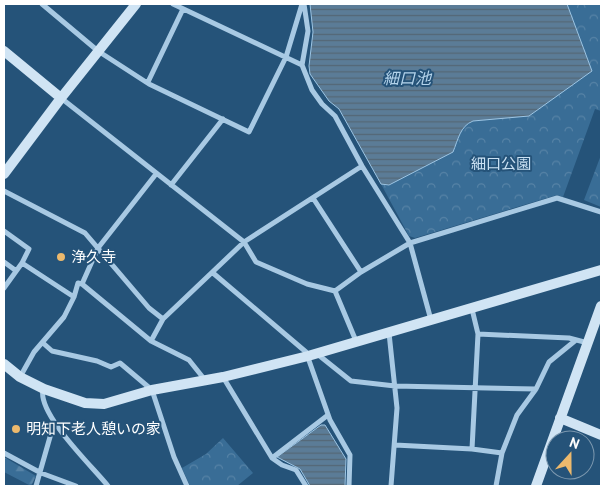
<svg xmlns="http://www.w3.org/2000/svg" width="605" height="490" font-family="'PT Sans','Noto Sans JP',sans-serif">
<style>
.forest{fill:url(#forest-firs)}
.park{fill:url(#park-crowns)}
.water{fill:url(#water-rules);stroke:#9cc5e4}
.lines{fill:none;stroke-linecap:round;stroke-linejoin:round}
.street{stroke:#a8c9e3;stroke-width:5}
.secondary{stroke:#d0e4f4;stroke-width:10}
.poi-dot{fill:#ecb96d;stroke:#255379;stroke-width:2}
.labels{text-anchor:middle;stroke-width:4;stroke-linejoin:round;paint-order:stroke}
.park-label{font-size:15px;fill:#cae1f3;stroke:#255379}
.poi-label{font-size:15px;fill:#fff;stroke:#255379;text-anchor:start}
.water-label{font-size:16px;font-style:italic;fill:#b3d3eb;stroke:#255379}
</style>
<defs>
<pattern id="forest-firs" width="22" height="20" patternUnits="userSpaceOnUse" patternTransform="scale(1.25)"><rect width="22" height="20" fill="#396d96"/><path d="M5 1l3.5 6h-7zM16 11l3.5 6h-7z" fill="#5783a6"/></pattern>
<pattern id="park-crowns" width="20" height="18" patternUnits="userSpaceOnUse" patternTransform="scale(1.25)"><rect width="20" height="18" fill="#396d96"/><path d="M2 6a3 3 0 1 1 6 0M12 15a3 3 0 1 1 6 0" fill="none" stroke="#5783a6"/></pattern>
<pattern id="water-rules" width="6" height="5" patternUnits="userSpaceOnUse" patternTransform="scale(1.25)"><rect width="6" height="5" fill="#5b7c97"/><path d="M0 2.5h6" fill="none" stroke="#546675"/></pattern>
</defs>
<rect width="100%" height="100%" fill="#255379"/>
<path class="forest" d="M4,457L36,476L31,486L4,472Z"/>
<path class="park" d="M567,4H601V111L595,109L563,197L557,195L415,238L409,236L381,184L389,185L462,130L466,124L592,71Z
M601,155V207L584,200Z
M223,438L253,473L237,486H190L182,468L206,454Z"/>
<path class="water" d="M310,4H567L592,71L529,116L473,121C460,126 458,140 453,152L389,185L381,184L339,109L329,101L310,74L309,66L313,32Z
M321,425H325L346,459L345,486H310L300,469L277,457Z"/>
<g class="lines">
<path class="street" d="M42,4L98,51L149,84L249,132L286,57L302,4
M173,4L302,65L312,90L322,104L335,116L362,166L410,243L431,320
M302,65L308,31L304,4
M148,82L183,9
M61,98L244,242L256,262L307,284L335,291
M171,185L223,119
M4,191L85,233L149,308L163,319
M313,198L361,272
M4,231L29,249L22,263L74,297
M4,262L15,270
M213,273L306,352L330,420L350,455L349,486
M82,284L98,248L156,174
M4,288L22,263
M335,291L361,272L410,243L557,198L601,212
M335,291L356,341
M389,333L397,408L391,486
M478,334L569,338L588,343
M151,341L163,319L244,242L362,166
M43,343L52,351L97,361L111,367L120,363L152,390L174,457L187,486
M316,353L351,381L395,386L536,389
M20,377L34,352L64,317L74,297L78,283L82,284L151,341L189,360L205,380
M223,377L272,458L282,465L296,470L306,486
M43,389C37,414 92,466 108,486
M395,445L472,449L478,334L472,309
M472,449L502,453
M4,453L41,473L76,486
M272,458L328,415
M36,486L54,423
M496,486L502,453L517,415L536,389L549,362L576,340"/>
<path class="secondary" d="M4,51L61,98
M4,174L61,98L136,4
M4,364L20,377L44,389L85,403L104,404L152,390L223,377L308,356L601,270
M560,418L601,435
M536,486L601,306"/>
</g>
<g class="poi-dot">
<circle cx="61" cy="257" r="5"/>
<circle cx="16" cy="429" r="5"/>
</g>
<g class="labels">
<g class="park-label">
<text x="501" y="169">細口公園</text>
</g>
<g class="poi-label">
<text x="71" y="262">浄久寺</text>
<text x="26" y="434">明知下老人憩いの家</text>
</g>
<g class="water-label">
<text x="407" y="84">細口池</text>
</g>
</g>
<rect width="605" height="490" fill="none" stroke="#ffffff" stroke-width="10"/>
<g transform="translate(570 455) rotate(21)"><circle r="24" fill="#255379" stroke="#7c98af"/>
<path d="M0-4L9 19L0 12L-9 19Z" fill="#ecb96d"/>
<text y="-8" font-size="14" font-weight="bold" text-anchor="middle" fill="#ffffff">N</text>
</g>
</svg>
